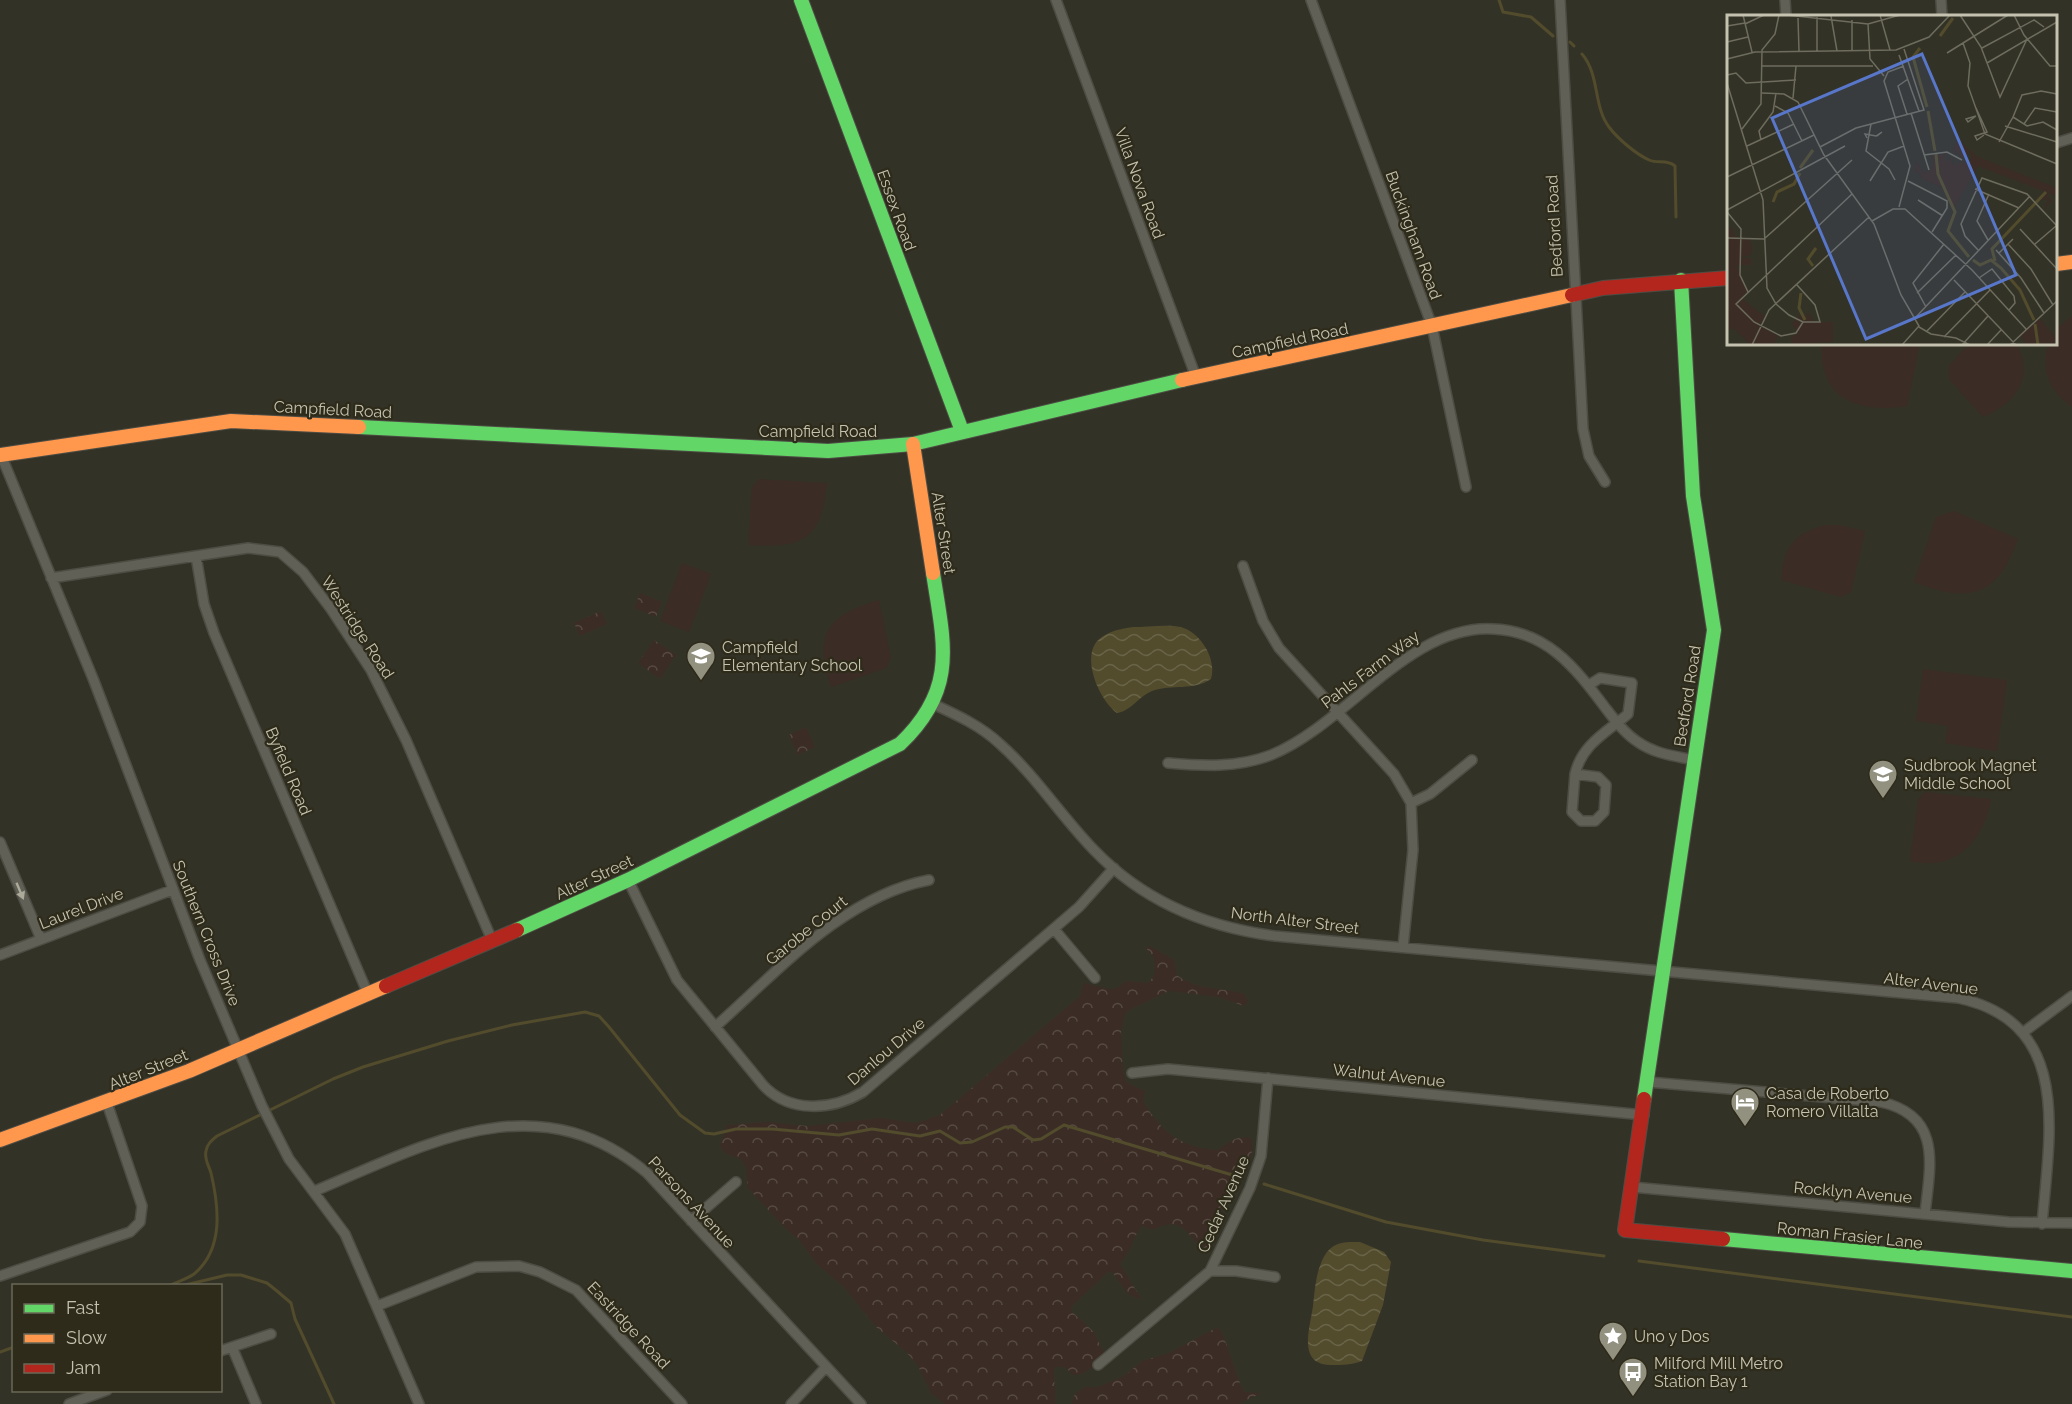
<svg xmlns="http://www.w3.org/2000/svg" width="2072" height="1404" font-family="Raleway,sans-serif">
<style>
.forest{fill:url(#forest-crowns)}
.pitch{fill:#3b2d25}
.water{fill:url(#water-waves)}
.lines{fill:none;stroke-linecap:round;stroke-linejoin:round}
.stream{stroke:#524c2c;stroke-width:3}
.street-casing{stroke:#4e4d44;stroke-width:12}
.fast-casing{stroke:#4e4d44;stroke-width:16}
.slow-casing{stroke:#4e4d44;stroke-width:16}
.jam-casing{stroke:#4e4d44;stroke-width:16}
.street{stroke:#616056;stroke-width:9}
.fast{stroke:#63d668;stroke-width:14}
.slow{stroke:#ff974d;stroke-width:14}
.jam{stroke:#b3261e;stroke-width:14}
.oneway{fill:#acaa99}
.labels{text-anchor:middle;stroke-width:4.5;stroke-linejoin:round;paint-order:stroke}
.street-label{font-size:16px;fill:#c5c3af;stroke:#2e2b1a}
.poi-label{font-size:16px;fill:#c5c3af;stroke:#2e2b1a;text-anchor:start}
.inset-river{fill:none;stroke:#524c2c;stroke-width:3}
.inset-road{fill:none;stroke:#6d6c5d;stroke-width:1.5}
.view{fill:#5877ca;fill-opacity:0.15;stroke:#5877ca;stroke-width:3}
.inset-edge{fill:none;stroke:#c5c3af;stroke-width:3}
</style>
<defs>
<pattern id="forest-crowns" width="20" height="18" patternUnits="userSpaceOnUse" patternTransform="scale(1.5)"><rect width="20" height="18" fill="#3b2d25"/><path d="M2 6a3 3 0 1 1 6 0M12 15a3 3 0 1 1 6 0" fill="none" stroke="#564a42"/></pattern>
<pattern id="water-waves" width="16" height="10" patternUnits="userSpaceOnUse" patternTransform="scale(1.5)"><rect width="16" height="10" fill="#524c2c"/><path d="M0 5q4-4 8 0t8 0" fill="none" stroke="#696448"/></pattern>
</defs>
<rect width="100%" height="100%" fill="#333227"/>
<path class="forest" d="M640,593L662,602L656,617L634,608Z
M601,611L607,624L580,636L574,623Z
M654,640L676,655L660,679L638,663Z
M806,727L815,747L798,755L789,735Z
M1150,946L1174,960L1177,975C1197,991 1221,987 1244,994L1248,1001L1244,1006L1219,997L1169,991L1129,1010L1124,1016L1121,1031L1123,1073L1127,1083L1145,1091L1143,1101C1161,1132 1181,1148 1218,1150C1229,1142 1237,1135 1251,1138C1259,1163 1227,1199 1216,1220C1211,1228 1210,1239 1208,1248L1200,1247C1184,1228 1179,1217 1153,1230L1142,1226C1132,1239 1131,1251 1120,1264L1142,1300L1128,1294L1112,1272H1108L1071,1307V1311L1094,1332L1104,1353C1097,1364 1086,1376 1073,1375L1065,1367H1055C1052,1377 1057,1390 1055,1404H945L931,1393L917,1364L905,1351L876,1327L844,1287L817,1264L801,1242L783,1226L747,1187V1171L742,1160L725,1153L720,1146L727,1125L768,1122L807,1126L881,1118L916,1123L940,1115L1080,996L1084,983L1109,989L1117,988L1126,981L1149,983L1155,973L1154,958L1146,948Z
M1216,1328L1220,1329C1230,1349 1234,1372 1244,1392L1262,1393L1238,1404H1071L1075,1394L1085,1387H1098L1124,1376L1142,1361L1169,1353Z"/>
<path class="pitch" d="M2072,316V407C2051,392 2038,369 2049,344H2056V329Z
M1822,344H1920L1907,406C1859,414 1818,399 1822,344Z
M1968,344H2017C2034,379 2016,403 1983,417L1949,379L1948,367Z
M759,479L827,483C821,541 803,548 748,545L752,487Z
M1954,511L2018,539C1997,597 1969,604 1914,582L1936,517Z
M1825,525H1839L1865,531L1851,592L1841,597L1781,580C1784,547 1793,534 1825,525Z
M682,563L711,574L689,632L660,621Z
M879,600L891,658L886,668L831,687C813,634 827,615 879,600Z
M1923,669L2007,680L1997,751L1945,743L1948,726L1916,721Z
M1926,792L1991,799C1984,841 1955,872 1910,861L1918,799Z"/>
<path class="water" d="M1133,627C1147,627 1167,624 1181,627C1201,633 1217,659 1211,679C1193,691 1172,684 1152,691C1138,697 1131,711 1117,713C1101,702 1083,663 1095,644C1103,632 1120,629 1133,627Z
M1360,1242L1384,1252L1391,1262L1383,1305L1362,1361C1352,1365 1342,1365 1330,1365C1297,1364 1310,1328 1313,1306C1315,1289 1316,1267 1327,1252C1336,1241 1347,1242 1360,1242Z"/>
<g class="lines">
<path class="stream" d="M1499,0L1503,12L1531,17L1553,36
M1570,42L1574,46
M1582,54C1600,75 1593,106 1609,127C1618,139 1636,154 1649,160C1658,164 1667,159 1675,166L1676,217
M1264,1184L1386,1222L1483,1240L1604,1256
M1639,1261L2072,1317
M168,1286C177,1282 187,1279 194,1274C224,1249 219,1207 211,1173C209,1166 204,1159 206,1151C207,1144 212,1140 217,1136L333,1079L363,1067L448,1041L512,1025L585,1012L599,1016L609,1027L680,1115L705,1133L714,1134L736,1129H772L839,1135L872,1129L920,1136L940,1131L960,1143L972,1142L1005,1127H1013L1033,1140L1041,1139L1064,1125L1239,1177
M181,1286L227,1275H241L267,1283L277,1291L291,1303L295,1319L334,1404
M0,1352L14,1347"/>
<g class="street-casing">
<path id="street" d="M1056,0L1196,377
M1311,0L1432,326L1466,487
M1560,0L1583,429L1589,456L1605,482
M1785,0L1786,16
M1941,0L1942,16
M2056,143L2072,138
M1,455L94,681L200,960L262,1106L289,1159L345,1234L419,1404
M196,556L204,604L214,633L368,994
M1243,566L1263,621L1279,648L1394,774L1411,803L1413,850L1403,947
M51,578L248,548L280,552L303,572L331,609L371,670L406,740L492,940
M933,704C957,715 981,726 1000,744C1035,775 1061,816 1094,850C1143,901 1205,927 1275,936L1958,998C2072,1022 2050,1131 2042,1224
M1168,763C1203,766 1237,768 1271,755C1346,725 1409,624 1493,629C1546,631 1574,666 1604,706C1614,719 1624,733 1638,742C1655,754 1675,756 1694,760
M1575,774L1572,812L1581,821H1595L1604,812L1606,785L1598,777L1575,774C1582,744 1607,732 1628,714L1632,683L1600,678L1589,685
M1411,803L1430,794L1472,760
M0,842L41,939
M628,880L677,980L763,1085C789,1113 831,1111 863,1092L1079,907L1114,868
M1054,929L1095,978
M0,955L172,890
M715,1027C777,972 844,896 929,880
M2025,1031L2072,996
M1132,1073L1168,1069L1644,1115
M1648,1082L1881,1102C1943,1116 1930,1166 1925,1214
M1632,1187L2009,1222L2072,1223
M315,1191C427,1144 537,1081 647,1173L861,1404
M691,1221L736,1182
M1210,1271L1250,1188L1261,1156L1268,1078
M0,1276L130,1232L140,1222L142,1206L107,1103
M377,1306L476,1267L519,1266L540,1272L576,1290L682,1404
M232,1347L256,1404
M220,1351L271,1334
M1098,1365L1210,1271H1236L1275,1277
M69,1404L107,1390
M791,1404L826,1367"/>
</g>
<g class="fast-casing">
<path id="fast" d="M801,0L962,431
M359,427L828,451L913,444L1182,380
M517,930L628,880L900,744C958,689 944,644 933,573
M1644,1099L1714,630L1693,496L1681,280
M1723,1239L2072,1271"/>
</g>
<g class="slow-casing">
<path id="slow" d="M2056,264L2072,262
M1182,380L1572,295
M913,444L933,573
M0,455L231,421L359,427
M0,1140L189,1071L386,986"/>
</g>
<g class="jam-casing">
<path id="jam" d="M1572,295L1603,288L1728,278
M386,986L517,930
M1644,1099L1625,1230L1723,1239"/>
</g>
<use href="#street" class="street"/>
<use href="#fast" class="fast"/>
<use href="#slow" class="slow"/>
<use href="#jam" class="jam"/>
</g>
<defs><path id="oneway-solid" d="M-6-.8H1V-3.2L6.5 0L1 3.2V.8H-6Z" transform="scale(1.5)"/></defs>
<use class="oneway" href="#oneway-solid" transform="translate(20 891) rotate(67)"/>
<defs>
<g id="school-pin" transform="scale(1.5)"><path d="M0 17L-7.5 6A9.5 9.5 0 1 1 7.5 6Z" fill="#92907f" stroke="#2e2b1a"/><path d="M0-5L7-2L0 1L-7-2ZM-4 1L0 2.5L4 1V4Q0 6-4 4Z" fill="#fff"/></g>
<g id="hotel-pin" transform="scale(1.5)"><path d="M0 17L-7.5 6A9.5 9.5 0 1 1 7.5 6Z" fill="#92907f" stroke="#2e2b1a"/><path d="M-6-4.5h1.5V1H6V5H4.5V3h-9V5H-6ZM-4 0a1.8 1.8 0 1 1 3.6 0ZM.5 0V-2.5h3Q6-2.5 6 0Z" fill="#fff"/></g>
<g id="sight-pin" transform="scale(1.5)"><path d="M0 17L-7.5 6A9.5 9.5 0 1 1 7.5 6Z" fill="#92907f" stroke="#2e2b1a"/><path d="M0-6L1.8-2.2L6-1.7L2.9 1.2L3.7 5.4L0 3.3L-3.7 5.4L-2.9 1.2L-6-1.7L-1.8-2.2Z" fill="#fff"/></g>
<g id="bus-pin" transform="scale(1.5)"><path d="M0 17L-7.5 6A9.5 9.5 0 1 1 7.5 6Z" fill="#92907f" stroke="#2e2b1a"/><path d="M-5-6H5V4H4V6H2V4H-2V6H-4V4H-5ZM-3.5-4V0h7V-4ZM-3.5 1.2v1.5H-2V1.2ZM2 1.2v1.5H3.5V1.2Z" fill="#fff"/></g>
</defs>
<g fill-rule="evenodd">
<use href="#school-pin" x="701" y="656"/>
<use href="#school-pin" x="1883" y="774"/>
<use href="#hotel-pin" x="1745" y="1102"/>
<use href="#sight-pin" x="1613" y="1336"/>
<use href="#bus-pin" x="1633" y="1372"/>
</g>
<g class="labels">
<g class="street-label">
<text transform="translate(1140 183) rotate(70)" y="6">Villa Nova Road</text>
<text transform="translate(897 210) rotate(70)" y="6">Essex Road</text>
<text transform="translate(1554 226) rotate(-93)" y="6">Bedford Road</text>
<text transform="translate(1414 235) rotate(70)" y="6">Buckingham Road</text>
<text transform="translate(1290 340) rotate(-12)" y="6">Campfield Road</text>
<text transform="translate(333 409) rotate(3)" y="6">Campfield Road</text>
<text x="818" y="437">Campfield Road</text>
<text transform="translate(944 533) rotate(81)" y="6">Alter Street</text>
<text transform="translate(358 627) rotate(57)" y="6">Westridge Road</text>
<text transform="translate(1370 669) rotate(-37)" y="6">Pahls Farm Way</text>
<text transform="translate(1687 696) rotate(-81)" y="6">Bedford Road</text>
<text transform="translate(289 771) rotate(67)" y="6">Byfield Road</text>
<text transform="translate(594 877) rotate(-25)" y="6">Alter Street</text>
<text transform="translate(81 908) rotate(-21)" y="6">Laurel Drive</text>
<text transform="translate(1295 920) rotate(7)" y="6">North Alter Street</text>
<text transform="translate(806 930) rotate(-39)" y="6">Garobe Court</text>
<text transform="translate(207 933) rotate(68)" y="6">Southern Cross Drive</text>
<text transform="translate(1931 983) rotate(7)" y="6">Alter Avenue</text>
<text transform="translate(886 1051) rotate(-40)" y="6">Danlou Drive</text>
<text transform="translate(148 1069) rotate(-22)" y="6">Alter Street</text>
<text transform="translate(1389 1075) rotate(6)" y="6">Walnut Avenue</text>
<text transform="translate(1853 1192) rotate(5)" y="6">Rocklyn Avenue</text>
<text transform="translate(692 1202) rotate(47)" y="6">Parsons Avenue</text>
<text transform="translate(1223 1204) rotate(-66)" y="6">Cedar Avenue</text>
<text transform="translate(1850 1235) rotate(6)" y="6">Roman Frasier Lane</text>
<text transform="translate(629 1325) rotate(47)" y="6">Eastridge Road</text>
</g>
<g class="poi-label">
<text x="722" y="653">Campfield<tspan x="722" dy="18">Elementary School</tspan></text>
<text x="1904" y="771">Sudbrook Magnet<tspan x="1904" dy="18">Middle School</tspan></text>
<text x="1766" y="1099">Casa de Roberto<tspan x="1766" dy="18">Romero Villalta</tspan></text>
<text x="1634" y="1342">Uno y Dos</text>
<text x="1654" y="1369">Milford Mill Metro<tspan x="1654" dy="18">Station Bay 1</tspan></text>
</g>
</g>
<g transform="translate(1727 15)">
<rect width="330" height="330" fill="#333227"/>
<path d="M231,126L251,142L330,173V181L320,178L324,186L317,196L321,184L309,186L317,176L251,151L226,195L216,173L195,164L192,157L188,158L189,145L196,158L204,155L207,147L204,140L218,139V147L226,143L225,148L230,150L234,145L237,149L242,147L245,141L242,137L239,146L226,134ZM5,212L7,221L23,225L25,233L24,240L11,243H24V250H10L20,277L14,283L37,301L32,311L51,321L47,330H23L8,314L0,315V215ZM76,297L74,304L82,298L87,307H106V327L65,330L64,322L72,318L64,309ZM313,303L330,325V330H301L293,321Z" fill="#3b2d25"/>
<path class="inset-river" d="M213,21L226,3M193,33L186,42L200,92M201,96L208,136M209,139L211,159L228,197L221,216L242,242M73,153L86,135M46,187L50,177L67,169L73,158M246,245L253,250L264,245L274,253L293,275L307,305M268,246L265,234L319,177M86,251L81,244L89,233M74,278L72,293L78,305M308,309L311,330"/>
<path class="inset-road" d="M16,0L25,37M60,0L141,9L173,0M153,0L163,35M233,0L254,32L273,82L300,24M287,0L297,20L323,51H330M104,1L110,36M90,2V36M71,3L72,36M18,9L37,0M141,9L143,44L157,61M0,11L18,8M0,27L21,22M236,28L243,48L241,71L258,119L330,149M255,33L307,5L317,12M125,36V5M220,38L281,0M172,40L192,96M0,44L28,37L169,35L202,22L223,0M260,48L330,7M35,51H146M0,60L9,58L19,68L69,65M0,68L36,185L40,273L49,289L62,300L76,307H93L88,290L70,270M35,78L57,79L71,87L97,140L147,209L174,280L192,311L175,330M66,83L69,51M48,91L61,98L75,126M249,93L260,117L248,121L250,125L257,120M184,98L202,155M180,99L171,71L181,64M249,101L239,104L241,107L249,101M286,102L295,80L314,76L330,79M286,102L300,111L316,107L330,115M144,109L139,136L162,154L168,165M297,109L308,93L330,97M278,111L330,127M15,114L34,89L35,35L48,19L52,0M140,123L138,119L149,121L155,117L150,121M34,125L32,116L46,97L49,78M272,127L286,102M20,131L67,109M93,132L129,113L197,95L177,34M197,140L220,137L235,145M0,162L87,120M143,166L161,137L177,131M181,166L220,186V193L205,217M248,174L292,193M191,185L216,201M172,192L183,151L157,66L161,57L177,51M0,195L118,131M0,197L14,214L13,260L21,277M145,206L166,194H178L245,255L299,314M293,214L330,254M0,223L37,224L125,145M261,225L250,206L262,179M281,229L304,254L326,290M308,229L329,211M269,235L294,263L317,298M252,236L238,221L234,209L255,163L300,179L330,211M272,238L286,224M252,263L265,254L287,281L288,288L282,295M227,265L289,330M190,278L229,240M199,292L186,268L217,229M188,303L303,181M76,307L69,318L54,321L27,307L9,289L125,179M192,312L204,319L229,323L243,330M199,317L238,277M217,322L263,275M25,330L42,295L142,202M235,330L261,301M260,330L274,315M283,330L330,286"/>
<path class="view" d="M195,39L289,260L139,324L45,103Z"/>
<rect width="330" height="330" class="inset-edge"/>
</g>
<rect x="12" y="1284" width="210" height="108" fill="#2e2b1a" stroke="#6a6856" stroke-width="1.5"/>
<rect x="24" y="1304" width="30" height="9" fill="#63d668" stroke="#6a6856" stroke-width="1.5"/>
<text x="66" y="1314" font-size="18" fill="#c5c3af">Fast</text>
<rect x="24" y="1334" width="30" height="9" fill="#ff974d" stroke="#6a6856" stroke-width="1.5"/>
<text x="66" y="1344" font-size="18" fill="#c5c3af">Slow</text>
<rect x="24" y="1364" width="30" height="9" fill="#b3261e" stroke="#6a6856" stroke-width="1.5"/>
<text x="66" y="1374" font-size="18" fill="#c5c3af">Jam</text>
</svg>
